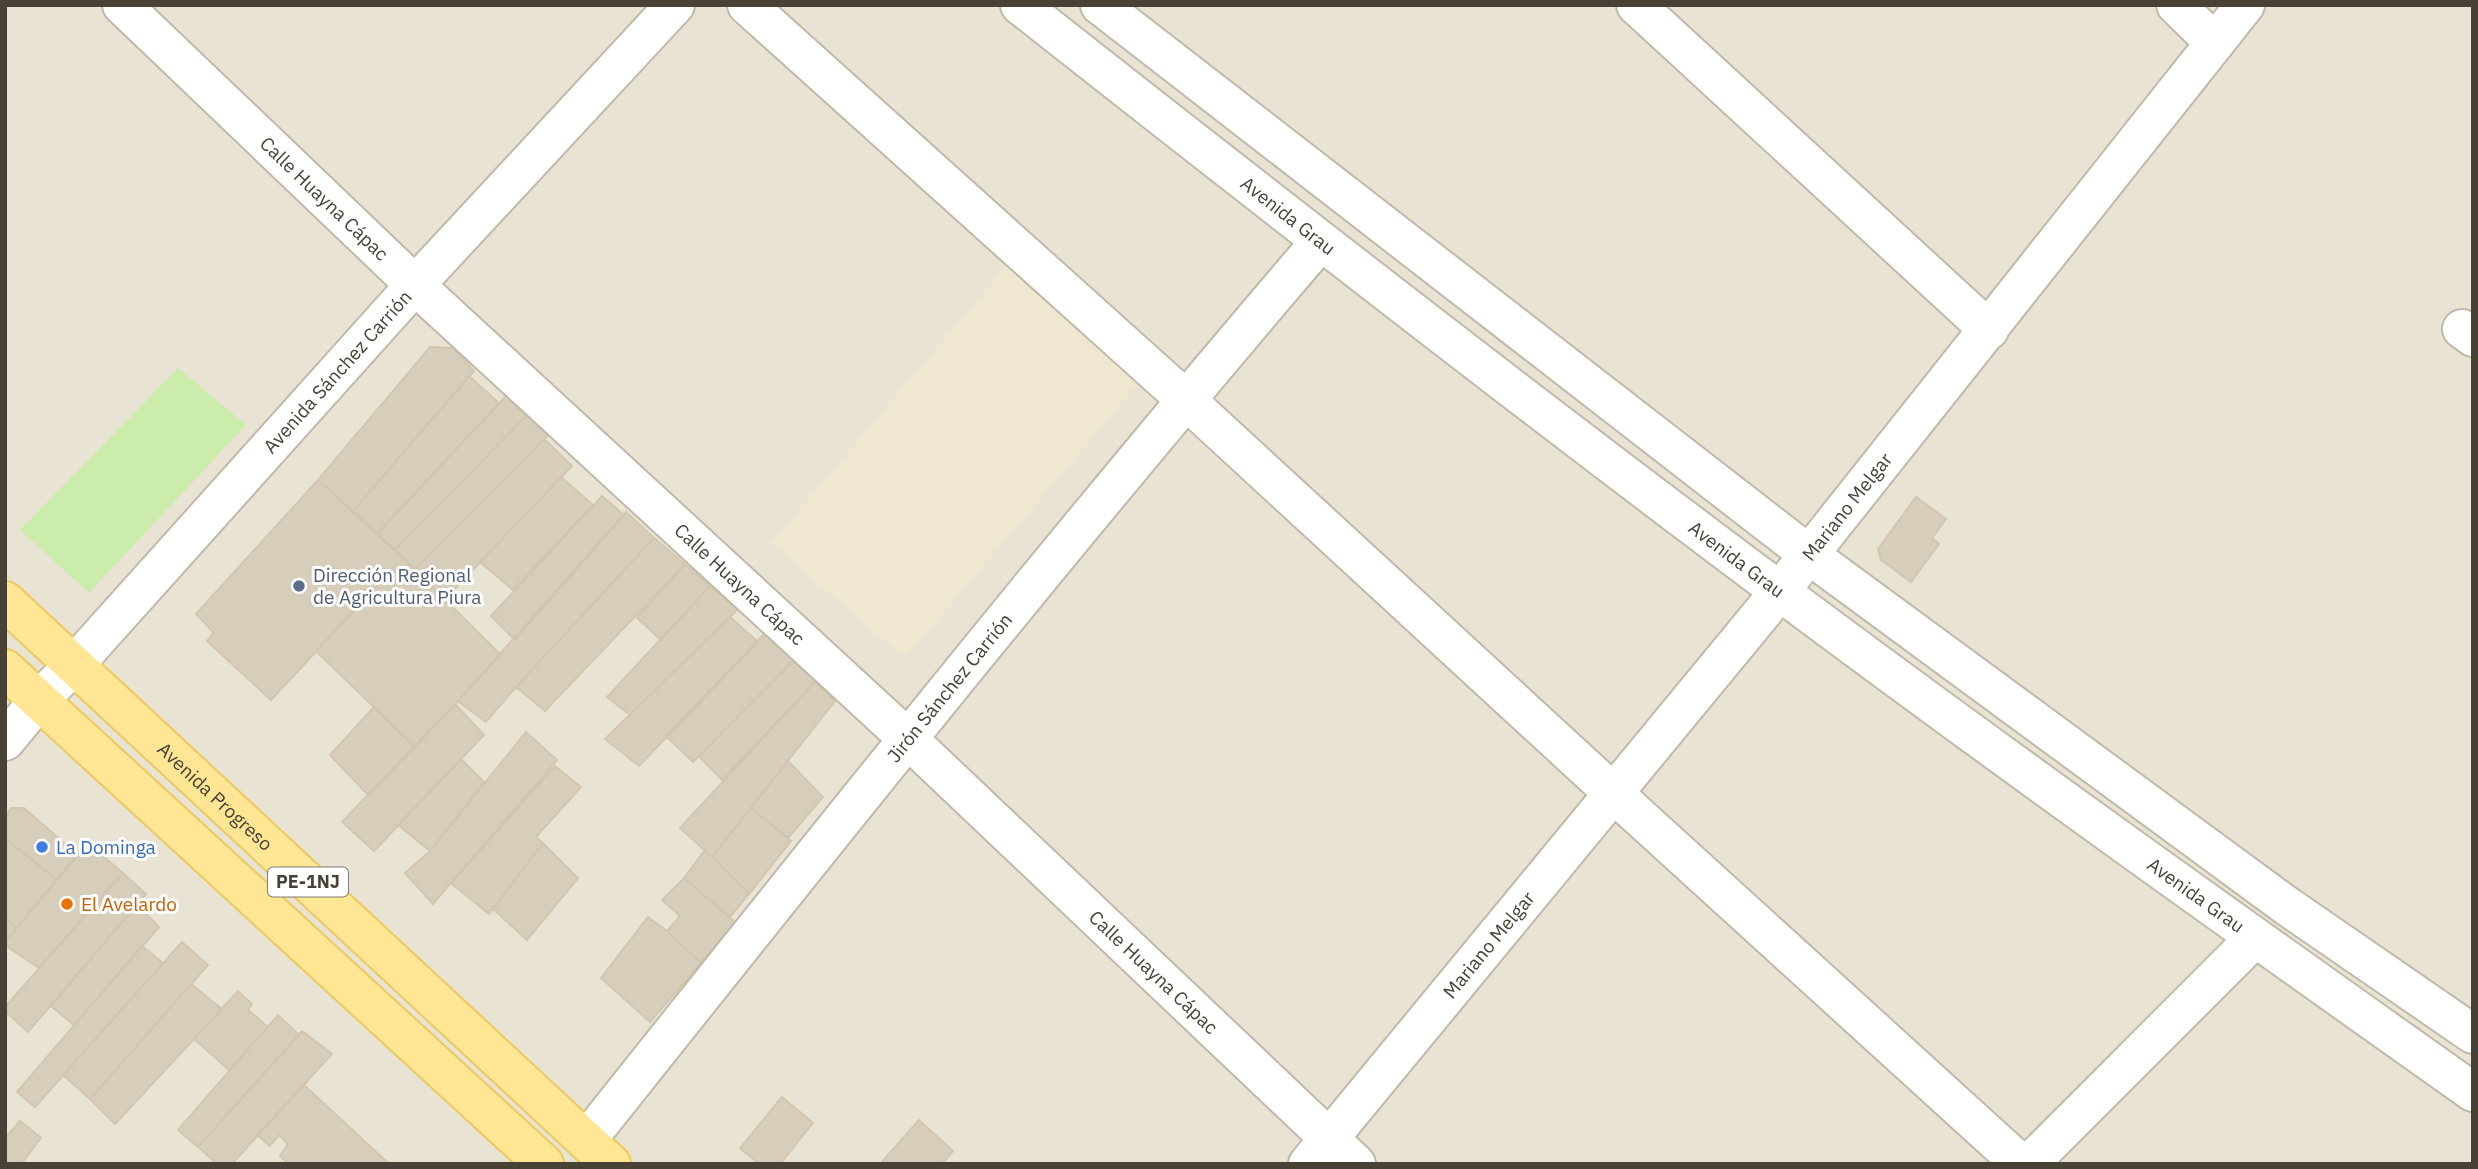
<svg xmlns="http://www.w3.org/2000/svg" width="2478" height="1169" font-family="'IBM Plex Sans',sans-serif">
<style>
.residential{fill:#e9e3d4}
.education{fill:#efe7cf}
.green{fill:#ccecac}
.building{fill:#d7cdbb;stroke:#d2c6ae;stroke-width:2}
.lines{fill:none;stroke-linecap:round;stroke-linejoin:round}
.minor-casing{stroke:#c1b9a8;stroke-width:42}
.major-casing{stroke:#ecc95d;stroke-width:42}
.minor{stroke:#fff;stroke-width:38}
.major{stroke:#ffe695;stroke-width:38}
.service-dot{fill:#5c6f8a;stroke:#fff;stroke-width:2.5}
.shop-dot{fill:#3f7fe0;stroke:#fff;stroke-width:2.5}
.food-dot{fill:#e8710a;stroke:#fff;stroke-width:2.5}
.labels{text-anchor:middle;stroke-width:6;stroke-linejoin:round;paint-order:stroke}
.shield{fill:#fff;stroke:#7f7a72;stroke-width:2}
.shield-label{font-size:18px;font-weight:bold;fill:#484135}
.street-label{font-size:19px;fill:#484135;stroke:#fff}
.service-label{font-size:19px;fill:#4e5e75;stroke:#fff;text-anchor:start}
.shop-label{font-size:19px;fill:#366cbe;stroke:#fff;text-anchor:start}
.food-label{font-size:19px;fill:#c56008;stroke:#fff;text-anchor:start}
</style>
<rect width="100%" height="100%" fill="#f4f1e6"/>
<path class="residential" d="M5,5H2473V1164H5Z"/>
<path class="education" d="M1009,263L1143,378L905,658L771,543Z"/>
<path class="green" d="M178,368L246,425L89,593L20,530Z"/>
<path class="building" d="M430,347L453,348L474,371L353,511L318,480Z
M469,376L499,403L377,534L353,511Z
M509,393L529,413L395,550L377,534Z
M529,413L550,433L415,569L395,550Z
M544,439L572,466L445,599L415,569Z
M561,477L593,505L513,590L480,562Z
M318,480L403,558L271,700L207,641L214,633L196,614Z
M602,496L624,515L515,640L491,616Z
M1916,497L1946,519L1932,538L1939,544L1911,582L1881,560L1878,549Z
M626,512L654,538L516,687L486,722L458,701Z
M654,538L685,564L545,711L516,687Z
M403,558L501,655L415,747L316,651Z
M685,564L710,586L661,640L637,618Z
M710,586L738,609L630,715L607,697Z
M730,617L758,642L639,766L605,739Z
M765,633L795,659L693,762L666,736Z
M795,659L816,681L722,780L699,756Z
M816,681L835,701L712,857L680,828Z
M455,704L484,735L374,851L342,822Z
M374,707L415,747L368,795L330,755Z
M526,732L557,760L433,904L405,873L430,851Z
M461,759L484,782L430,851L398,825Z
M788,761L823,797L788,838L751,808Z
M555,766L581,787L536,837L543,843L489,914L451,883Z
M11,808H24L78,855L57,880L5,838V817Z
M751,808L791,841L749,894L712,857Z
M5,838L57,880L17,928L5,917Z
M87,843L123,873L39,968L5,945V942Z
M543,843L578,878L527,940L493,909Z
M705,850L749,894L730,917L684,878Z
M123,873L146,894L28,1032L5,1011V1007Z
M684,878L736,923L701,963L667,931L680,916L662,900Z
M137,904L159,927L74,1025L51,1006Z
M5,917L17,928L5,942Z
M648,917L667,931L701,963L650,1022L601,978Z
M182,942L208,965L90,1099L63,1075Z
M142,946L163,963L35,1107L17,1092Z
M191,984L222,1009L115,1124L90,1099Z
M238,991L252,1004L248,1010L268,1027L229,1070L194,1039Z
M278,1015L299,1035L198,1147L178,1130Z
M302,1031L332,1054L232,1164H217L198,1147Z
M304,1085L387,1162L385,1164H289L280,1156L288,1144L279,1135L270,1146L257,1135Z
M782,1097L813,1123L780,1164H759L740,1148Z
M919,1120L953,1151L942,1164H880Z
M20,1121L41,1138L21,1164H5V1138Z"/>
<g class="lines">
<g class="minor-casing">
<g id="minor">
<path id="s1" d="M122,5L415,285L907,738L1356,1164"/>
<path d="M747,5L1185,399L1612,792L2021,1164"/>
<path id="s2" d="M1020,5C1271,203 1522,399 1778,590C2007,761 2240,927 2473,1092"/>
<path d="M1100,5L1808,554L2287,906L2473,1034"/>
<path d="M1636,5L1989,330"/>
<path d="M2176,5L2215,43"/>
<path d="M2462,329L2473,337"/>
<path id="s3" d="M5,741L39,700L74,665L415,285L675,5"/>
<path id="s4" d="M586,1141C827,838 1068,536 1320,242"/>
<path id="s5" d="M1308,1164L1780,591L2245,5"/>
<path d="M2029,1164L2255,938"/>
</g>
</g>
<g class="major-casing">
<g id="major">
<path id="s6" d="M5,601L611,1164"/>
<path d="M5,669L544,1164"/>
</g>
</g>
<use href="#minor" class="minor"/>
<use href="#major" class="major"/>
</g>
<circle class="service-dot" cx="299" cy="586" r="7"/>
<circle class="shop-dot" cx="42" cy="847" r="7"/>
<circle class="food-dot" cx="67" cy="904" r="7"/>
<g class="labels">
<rect class="shield" x="268" y="867.5" width="80" height="29" rx="5"/>
<g class="shield-label">
<text x="308" y="888">PE-1NJ</text>
</g>
<g class="street-label">
<text dy="7" stroke="none"><textPath href="#s1" startOffset="280">Calle Huayna Cápac</textPath></text>
<text dy="7" stroke="none"><textPath href="#s2" startOffset="341">Avenida Grau</textPath></text>
<text dy="7" stroke="none"><textPath href="#s3" startOffset="497">Avenida Sánchez Carrión</textPath></text>
<text dy="7" stroke="none"><textPath href="#s5" startOffset="850">Mariano Melgar</textPath></text>
<text dy="7" stroke="none"><textPath href="#s2" startOffset="906">Avenida Grau</textPath></text>
<text dy="7" stroke="none"><textPath href="#s1" startOffset="847">Calle Huayna Cápac</textPath></text>
<text dy="7" stroke="none"><textPath href="#s4" startOffset="581">Jirón Sánchez Carrión</textPath></text>
<text dy="7" stroke="none"><textPath href="#s6" startOffset="287">Avenida Progreso</textPath></text>
<text dy="7" stroke="none"><textPath href="#s2" startOffset="1475">Avenida Grau</textPath></text>
<text dy="7" stroke="none"><textPath href="#s5" startOffset="284">Mariano Melgar</textPath></text>
<text dy="7" stroke="none"><textPath href="#s1" startOffset="1414">Calle Huayna Cápac</textPath></text>
</g>
<g class="service-label">
<text x="313" y="582">Dirección Regional<tspan x="313" dy="22">de Agricultura Piura</tspan></text>
</g>
<g class="shop-label">
<text x="56" y="854">La Dominga</text>
</g>
<g class="food-label">
<text x="81" y="911">El Avelardo</text>
</g>
</g>
<rect width="2478" height="1169" fill="none" stroke="#484135" stroke-width="14"/>
</svg>
